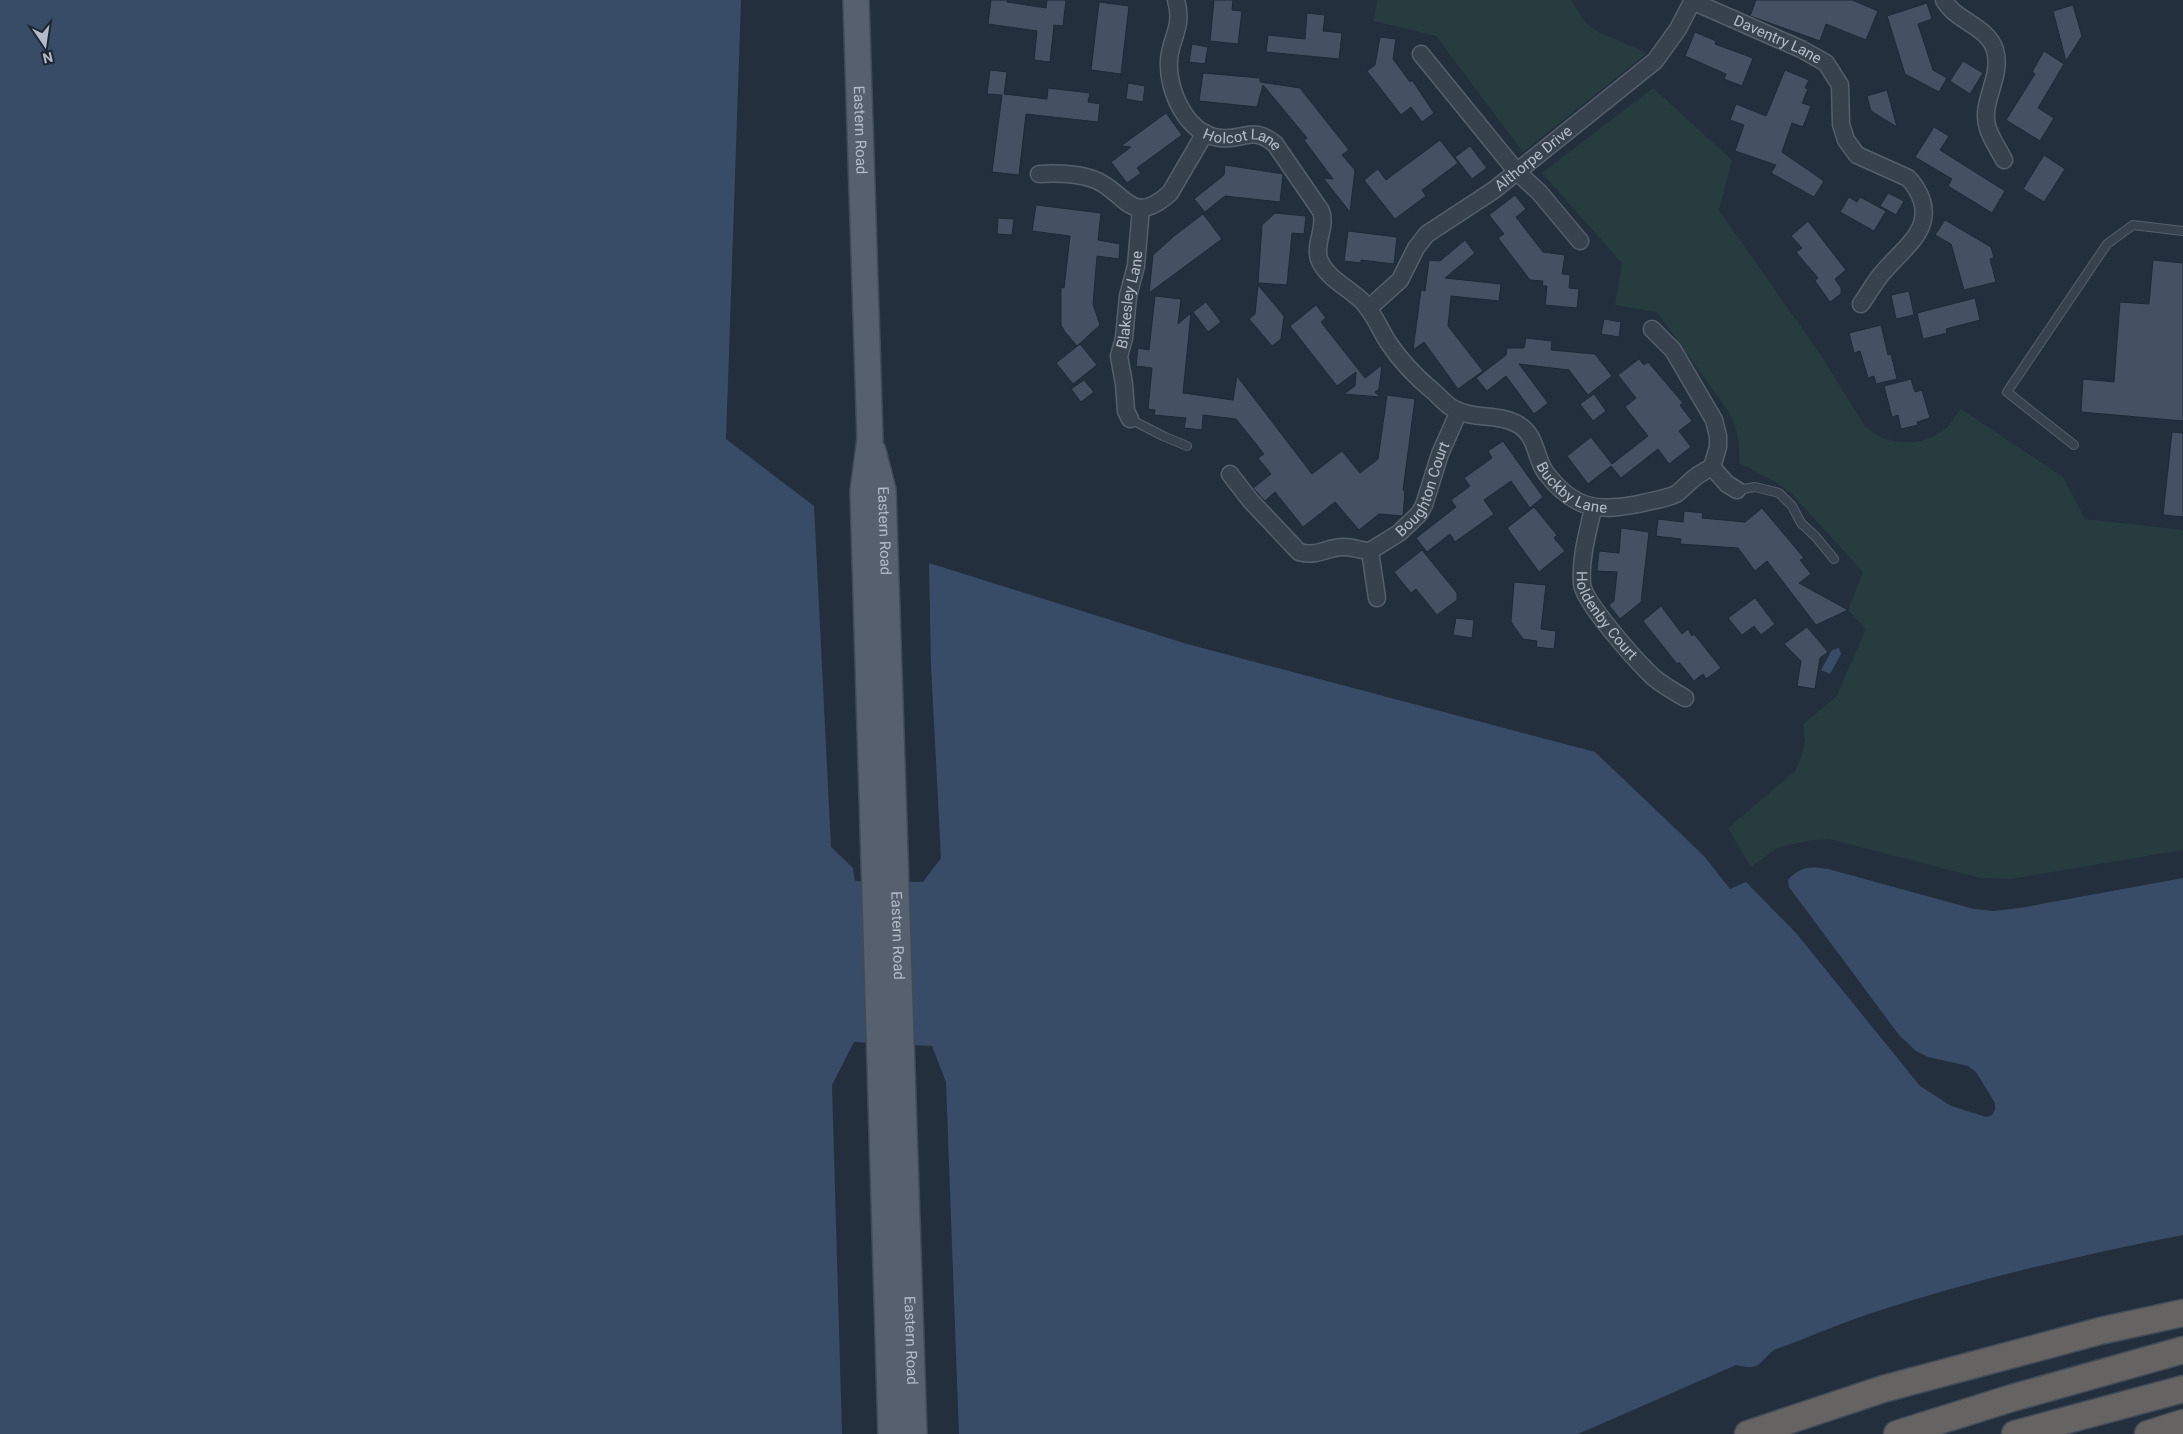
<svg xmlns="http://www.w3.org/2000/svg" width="2183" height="1434" viewBox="0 0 2183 1434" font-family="Roboto,sans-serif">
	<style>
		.green { fill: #263c3f }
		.water { fill: #394c67 }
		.building { fill: #455162; stroke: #1f2835 }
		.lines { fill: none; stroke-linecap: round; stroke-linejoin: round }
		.service-casing { stroke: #565f6c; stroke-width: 10 }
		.minor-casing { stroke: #565f6c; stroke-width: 19 }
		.primary-casing { stroke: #414a57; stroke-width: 28 }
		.trunk-casing { stroke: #434c59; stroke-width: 29 }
		.service { stroke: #38414e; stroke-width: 8 }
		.minor { stroke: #38414e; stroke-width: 16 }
		.primary { stroke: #56606e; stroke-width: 25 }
		.trunk { stroke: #656462; stroke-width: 26 }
		.labels { text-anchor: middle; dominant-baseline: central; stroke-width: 5; stroke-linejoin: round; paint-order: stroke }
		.street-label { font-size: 15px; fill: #b4bcc9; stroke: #1d2633 }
	</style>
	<rect width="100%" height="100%" fill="#242f3e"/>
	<!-- green -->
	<path class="green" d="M1377,0H1571L1585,22L1598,32L1647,53L1523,152L1436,36L1374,21Z
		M1653,88L1732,160L1719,210L1822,357L1864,425C1886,446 1922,449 1946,428C1952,423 1956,415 1961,409L2063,477L2085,519L2183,530V850L2010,879L1981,878L1829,839L1806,841L1777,848L1751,867L1728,828L1795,771L1801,758L1805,741L1803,724L1836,697L1866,629L1848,610L1863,572L1791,493L1776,482L1739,463C1740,441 1738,427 1726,408L1657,312L1615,305L1622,263L1542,173Z"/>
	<!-- water -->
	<path class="water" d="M0,0H741L726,439L814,506L831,847L853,868L855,881L923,882L941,858L931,665L929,563L1187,644L1595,752L1704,856L1730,889L1746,882L1796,933L1920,1086L1951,1106L1986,1117L1992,1115L1995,1110V1103L1976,1072L1968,1066L1928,1057L1916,1051L1899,1035L1789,887L1788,880C1800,866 1811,866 1828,869L1974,909L1993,911L2020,908L2183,878V1235C2081,1255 1980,1278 1881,1310C1845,1321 1810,1337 1774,1350C1758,1363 1761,1371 1736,1365L1578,1434H959L946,1082L932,1046L854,1042L832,1085L842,1434H0Z
		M1839,648L1841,654L1830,674L1821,670L1832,650Z"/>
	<!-- building -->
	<path class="building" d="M991,0H1007V2L1046,8L1047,0H1066L1063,26L1054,25L1050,62L1034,60L1037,31L988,24Z
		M1214,0H1233L1232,10L1242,11L1238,44L1210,41Z
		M1756,0H1852L1878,11L1866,40L1826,24L1820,41L1750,16Z
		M1099,2L1129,6L1121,74L1091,70Z
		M1927,3L1932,19L1918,24L1933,70L1947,78L1939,92L1905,74L1887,16Z
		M2073,5L2082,36L2066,61L2053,11Z
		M1307,13L1325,15L1323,31L1342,33L1339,59L1266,52L1268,35L1305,39Z
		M1695,32L1716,41L1715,44L1753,58L1742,86L1724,79L1726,74L1685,56Z
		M1380,37L1396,39L1393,59L1410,82L1412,80L1434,113L1422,122L1411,107L1401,115L1367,71L1375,65Z
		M1192,44L1208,47L1205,64L1189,62Z
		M2044,51L2064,64L2038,108L2054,118L2040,141L2006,120L2035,74L2032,72Z
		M1963,61L1983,73L1970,94L1950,81Z
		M990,70L1007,72L1004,94L1047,99L1048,88L1090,93L1088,102L1100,104L1098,122L1026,114L1019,175L992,172L1002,95L987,94Z
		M1785,70L1809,80L1805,88L1808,89L1802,103L1811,106L1803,127L1792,123L1782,152L1824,181L1814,197L1771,173L1776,165L1735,151L1744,125L1730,120L1736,104L1766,116Z
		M1203,73L1260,78V82L1300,88L1349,150L1342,155L1355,170L1350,212L1323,178L1333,179L1304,140L1307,138L1263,85L1257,107L1199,101Z
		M1128,83L1145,86L1143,102L1126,99Z
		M1887,90L1897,127L1871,111L1867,96Z
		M1166,113L1182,135L1137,168L1141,173L1127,183L1111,162L1131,147L1121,146Z
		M1934,127L1949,136L1940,150L2005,191L1992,213L1948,186L1952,179L1915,157Z
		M1440,140L1458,163L1422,190L1426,196L1395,219L1364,180L1378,169L1386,180Z
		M1470,146L1487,168L1472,179L1455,157Z
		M2044,155L2065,169L2044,202L2023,189Z
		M1225,165L1283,174L1280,202L1225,196L1205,212L1194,199L1224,175Z
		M1888,193L1904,201L1896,215L1880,206Z
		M1515,195L1526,209L1516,217L1543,252L1565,255L1562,274L1570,275L1569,288L1579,289L1577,308L1545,305L1547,286H1542L1543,281L1530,280L1498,238L1504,234L1489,215Z
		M1849,197L1857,202L1860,197L1886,211L1874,231L1840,212Z
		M1036,205L1101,213L1098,240L1120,244L1119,259L1097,256L1093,304L1100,325L1077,346L1065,332L1061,325V287L1064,288L1070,236L1032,231Z
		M1275,213L1306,216L1304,234L1292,233L1287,285L1258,283L1262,225Z
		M1203,214L1222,239L1149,293L1153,255L1174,236Z
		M998,218L1014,219L1012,235L997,234Z
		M1945,220L1991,247L1994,258L1990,259L1996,282L1964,290L1951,244L1935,235Z
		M1808,221L1846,270L1835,279L1841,288V294L1830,302L1815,281L1818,278L1796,252L1802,248L1791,236Z
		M1348,231L1397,237L1394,264L1361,260V263L1344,261Z
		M1465,240L1475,253L1445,278L1501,284L1499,301L1451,296L1448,326L1483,371L1458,389L1424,342L1413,350L1421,290L1425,291L1429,260L1440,261Z
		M2153,260L2183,263V421L2081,412L2083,379L2114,382L2120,302L2149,304Z
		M1258,285L1284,316L1281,339L1272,346L1249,319L1255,314Z
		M1909,291L1914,315L1896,319L1891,295Z
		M1155,296L1181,299L1178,324L1191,313L1183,393L1233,400L1237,376L1312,474L1342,451L1360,473L1378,459L1387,395L1415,399L1403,490L1405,491L1403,516L1379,514L1359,530L1335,502L1303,527L1275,492L1265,501L1253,488L1271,474L1258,458L1264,454L1236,419L1203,415L1202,430L1184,428L1186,418L1154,415L1155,410L1148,409L1152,368L1136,366L1138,348L1149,350Z
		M1975,298L1980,320L1946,329L1947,333L1923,339L1917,313Z
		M1206,302L1221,322L1208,332L1193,312Z
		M1316,305L1326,318L1321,322L1365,378L1382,365L1379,389L1375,392L1380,397L1344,394L1355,386L1356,372L1337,386L1290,326Z
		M1604,319L1621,322L1619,337L1601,334Z
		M1881,325L1888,355L1891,354L1897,379L1876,384L1874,376L1868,378L1860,351L1854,353L1849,333Z
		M1526,338L1552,341L1551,350L1595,354L1612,376L1588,395L1569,370L1519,364L1548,403L1534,414L1506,376L1487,391L1476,378L1506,355L1507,348H1524Z
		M1080,344L1097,365L1073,384L1056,363Z
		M1639,359L1644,365L1648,362L1683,403L1680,405L1692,421L1679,431L1691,447L1669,464L1658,449L1621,478L1611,466L1588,484L1567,456L1591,437L1612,464L1648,436L1625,407L1636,398L1618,375Z
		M1911,379L1915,392L1922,390L1930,418L1917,422L1918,425L1901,429L1898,415L1892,417L1884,386Z
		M1084,380L1094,392L1081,402L1071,389Z
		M1594,394L1606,411L1593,421L1580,404Z
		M2172,432L2183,433V517L2163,515Z
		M1503,441L1543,497L1530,508L1511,481L1484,500L1494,514L1455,542L1450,534L1427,552L1416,538L1456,507L1451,500L1470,486L1464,478L1492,458L1488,451Z
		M1534,507L1557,535L1554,538L1565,551L1539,572L1507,528Z
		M1762,508L1804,558L1800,560L1811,574L1799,583L1848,610L1816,625L1767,561L1755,571L1738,548L1680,544L1681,539L1656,536L1658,519L1683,522L1684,511L1703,513L1702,518L1745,522Z
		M1621,528L1649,532L1641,602L1620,619L1609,605L1614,601L1617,572L1597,571L1599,551L1619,553Z
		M1422,550L1457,593V600L1437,615L1416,589L1411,593L1394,572Z
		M1514,582L1546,585L1541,629L1556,631L1554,649L1536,647L1537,641L1523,639L1511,622Z
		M1755,598L1775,624L1761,635L1754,626L1742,635L1728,618Z
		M1661,606L1682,634L1688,629L1692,636L1694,634L1721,668L1706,679L1703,674L1694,681L1679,662L1677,664L1643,621Z
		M1456,618L1474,620L1472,638L1453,635Z
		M1807,627L1828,652L1820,658L1815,689L1797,686L1801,661L1784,644Z"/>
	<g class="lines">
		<defs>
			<path id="service" d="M1130,419L1163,436L1187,446
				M2074,445L2007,392L2107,244L2133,225L2183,231
				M1737,490L1755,487L1779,493L1792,506L1801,523L1816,537L1834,559"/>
			<g id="minor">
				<path id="s1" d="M1176,0C1178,7 1179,16 1178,23C1176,36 1169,48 1169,61C1167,90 1187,135 1220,138C1243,141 1253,125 1275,144L1321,211C1327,227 1314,243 1319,259C1326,278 1349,288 1362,301C1374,313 1379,328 1388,342C1401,362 1416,377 1434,392C1440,397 1446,405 1454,409C1474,420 1499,413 1519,425C1537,436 1535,458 1546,473C1575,511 1600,512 1643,503C1654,500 1666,499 1676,494C1682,490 1687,484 1693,479C1699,474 1705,471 1712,467L1718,447V436L1714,420L1673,350L1652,329"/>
				<path d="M1944,0C1956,22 1987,25 1995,50C2003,78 1979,102 1988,129C1992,140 1999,150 2004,160"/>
				<path id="s2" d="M1692,1L1801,49L1826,63L1840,85L1841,124L1846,140L1857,155L1908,178C1915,185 1919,192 1922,201C1931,231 1903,249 1886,269C1876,279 1869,293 1861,304"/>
				<path d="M1421,54L1517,172L1539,192L1580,241"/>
				<path d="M1039,174C1057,173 1075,173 1093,179C1125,190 1130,229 1170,193L1205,133"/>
				<path id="s3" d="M1369,308L1400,280L1416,248L1427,234L1494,190L1655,61L1678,29L1693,0"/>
				<path id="s4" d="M1130,419L1126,411L1124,384L1119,356L1124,338L1128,296L1136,266L1141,208"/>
				<path d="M1712,467L1727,484L1737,490"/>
				<path id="s5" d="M1230,474L1250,500L1299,552C1317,557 1325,548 1342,547C1352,546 1360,551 1370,551L1399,533L1419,514L1424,505L1440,454L1459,411"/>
				<path id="s6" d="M1593,508C1588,532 1580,558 1582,584C1584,602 1633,657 1648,672C1658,683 1672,690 1685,698"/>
				<path d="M1370,551L1377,598"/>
			</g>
			<g id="primary">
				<path id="s7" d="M856,0L870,439L863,491L891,1434"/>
				<path id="s8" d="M873,451L883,490L914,1434"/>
			</g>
			<path id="trunk" d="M1748,1434L1883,1389L2100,1331L2183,1313
				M1897,1434L2012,1398L2183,1350
				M2015,1434L2183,1389
				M2148,1434L2183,1423"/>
		</defs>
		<!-- service casing -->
		<use href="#service" class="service-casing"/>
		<!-- minor casing -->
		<use href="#minor" class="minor-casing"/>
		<!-- primary casing -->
		<use href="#primary" class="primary-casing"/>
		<!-- trunk casing -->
		<use href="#trunk" class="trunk-casing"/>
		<!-- service -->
		<use href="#service" class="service"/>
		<!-- minor -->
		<use href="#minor" class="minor"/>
		<!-- primary -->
		<use href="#primary" class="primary"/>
		<!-- trunk -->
		<use href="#trunk" class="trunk"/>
	</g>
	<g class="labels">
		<!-- street labels -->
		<g class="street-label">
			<text stroke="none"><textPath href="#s2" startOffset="94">Daventry Lane</textPath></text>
			<text stroke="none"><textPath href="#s7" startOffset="130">Eastern Road</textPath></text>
			<text stroke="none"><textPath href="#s1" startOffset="186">Holcot Lane</textPath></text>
			<text stroke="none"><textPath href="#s3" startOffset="226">Althorpe Drive</textPath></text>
			<text stroke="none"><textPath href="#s4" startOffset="122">Blakesley Lane</textPath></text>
			<text stroke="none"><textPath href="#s1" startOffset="709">Buckby Lane</textPath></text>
			<text stroke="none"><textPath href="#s5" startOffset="262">Boughton Court</textPath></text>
			<text stroke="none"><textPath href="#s8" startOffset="81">Eastern Road</textPath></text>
			<text stroke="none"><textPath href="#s6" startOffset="116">Holdenby Court</textPath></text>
			<text stroke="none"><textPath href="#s8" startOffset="486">Eastern Road</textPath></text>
			<text stroke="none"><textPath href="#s8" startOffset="891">Eastern Road</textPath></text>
		</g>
	</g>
	<!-- north arrow -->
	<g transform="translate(45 45) rotate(167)" stroke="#1d2633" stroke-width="4" paint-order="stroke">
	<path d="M0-4L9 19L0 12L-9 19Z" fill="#b4bcc9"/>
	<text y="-8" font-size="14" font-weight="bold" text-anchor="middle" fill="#b4bcc9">N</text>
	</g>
</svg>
